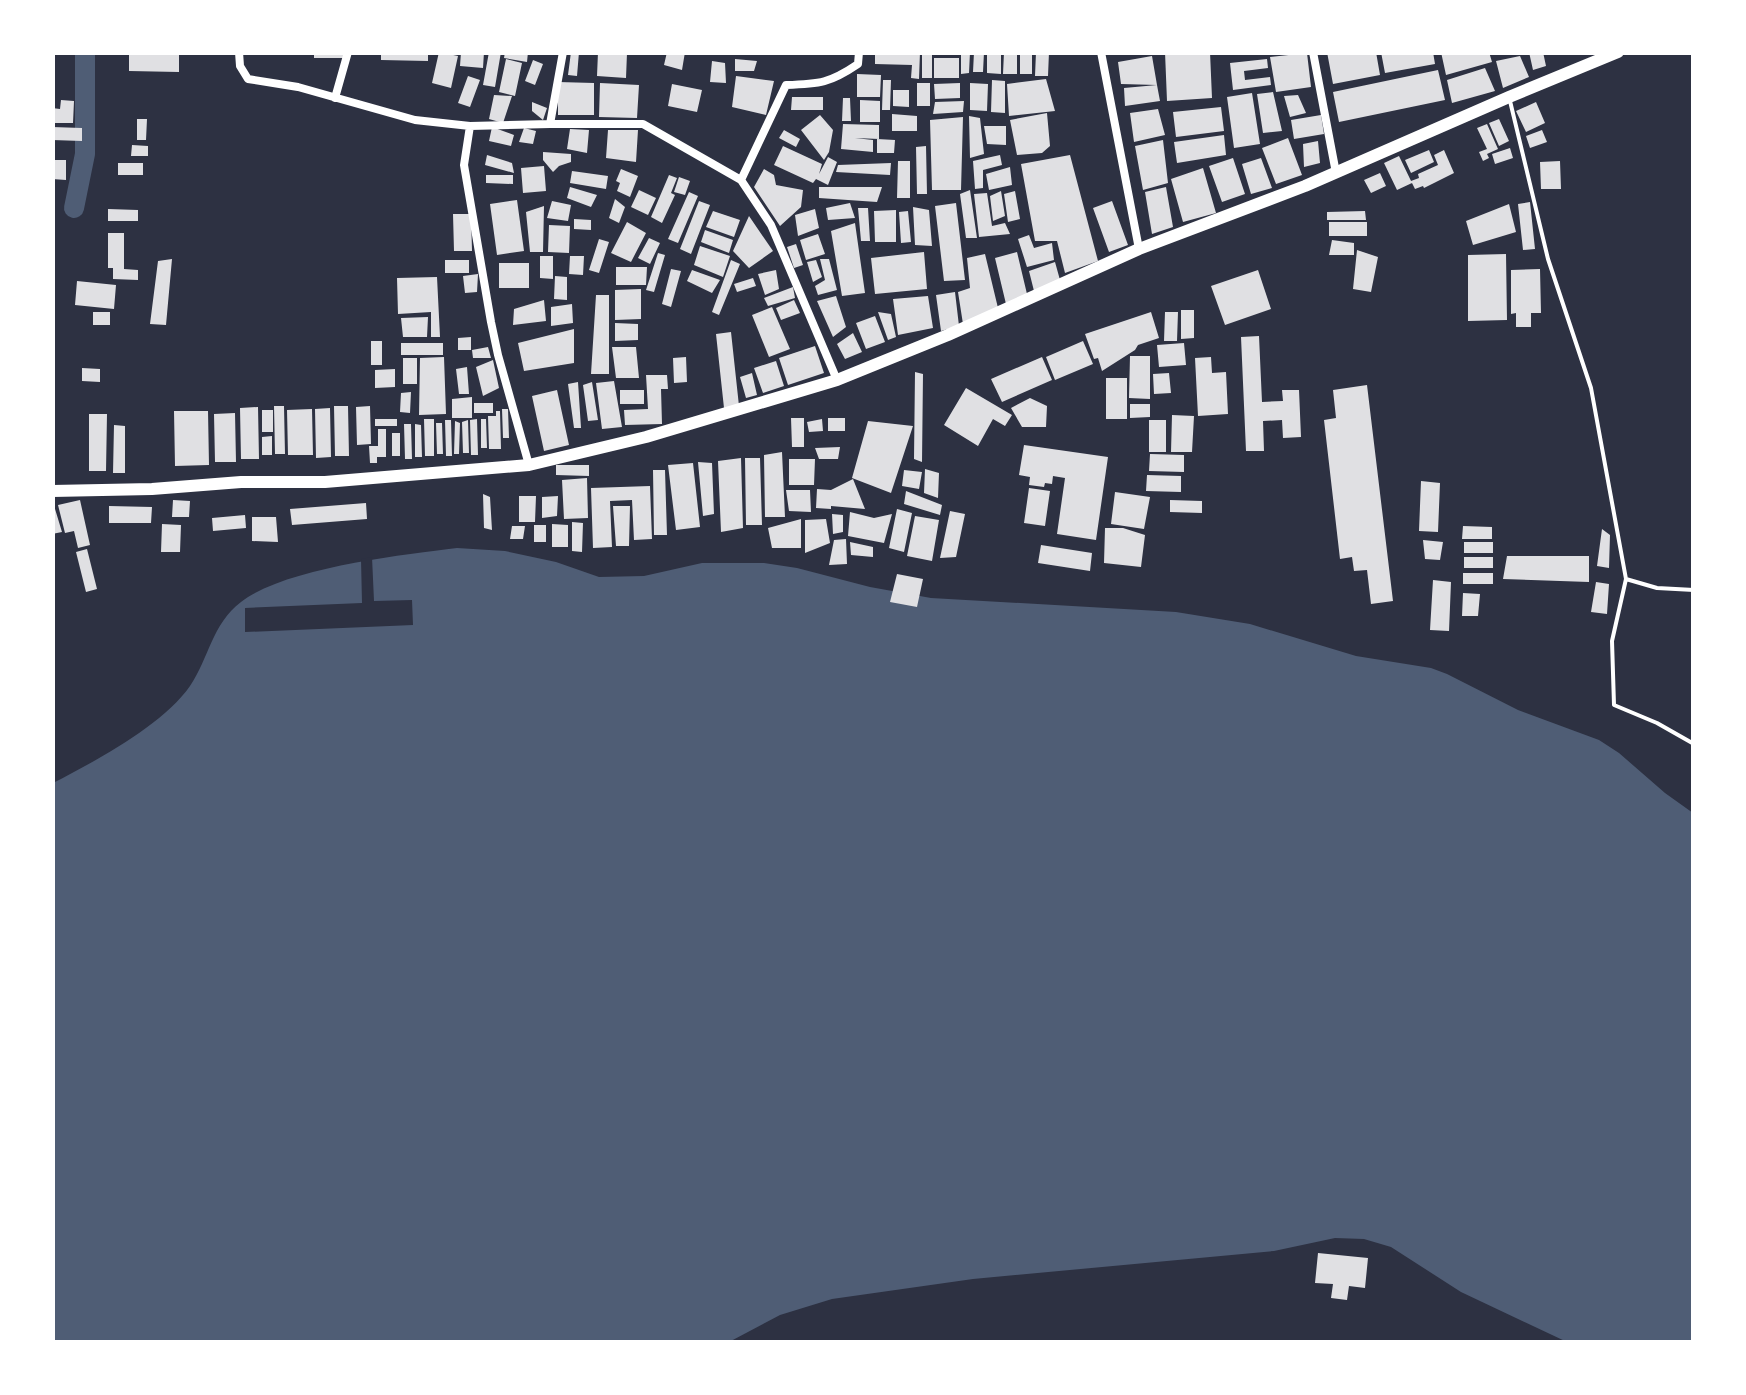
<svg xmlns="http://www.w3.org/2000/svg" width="1746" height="1395" viewBox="0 0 1746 1395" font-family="'Crimson Pro',serif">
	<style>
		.water { fill: #4f5d75 }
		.pier { fill: #2d3142 }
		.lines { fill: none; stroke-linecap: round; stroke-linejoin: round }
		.canal { stroke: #4f5d75; stroke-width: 20 }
		.building { fill: #e0e0e3 }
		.service { stroke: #fff; stroke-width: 4 }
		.minor { stroke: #fff; stroke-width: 8 }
		.trunk { stroke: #fff; stroke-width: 12 }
	</style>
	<rect width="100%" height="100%" fill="#2d3142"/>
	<!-- water -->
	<path class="water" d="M457,548L505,551L556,562L599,577L644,576L702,563H764L797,568L870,587L931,598L1176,612L1250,624L1356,656L1431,668L1447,674L1518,710L1599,740L1619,753L1665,793L1693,813V1342H1567L1461,1292L1391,1247L1364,1239L1335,1238L1274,1251L973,1279L832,1299L780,1315L729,1342H53V783C94,762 163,725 190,686C209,658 212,624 241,602C285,568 400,555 457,548Z"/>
	<!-- pier -->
	<path class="pier" d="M372,557L374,601L412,600L413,625L245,632V608L362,603L361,559Z"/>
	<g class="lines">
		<!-- canal -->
		<path class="canal" d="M74,208L85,154V52"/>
	</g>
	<!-- building -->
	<path class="building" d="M129,52H179V72L129,71Z
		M314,52H344V58H314Z
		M381,52H428V61L381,60Z
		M439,52L458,56L451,88L432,83Z
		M461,52H484L483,68L460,66Z
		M489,52H501L495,87L483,85Z
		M505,52H528L527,62L504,58Z
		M571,52H579L577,76L568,75Z
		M598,52L627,53L626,78L597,76Z
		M667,52H685L682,70L664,65Z
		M875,52H920L919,79L911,78L912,65L875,64Z
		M961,52H970L969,73L961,74Z
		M974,52H984L983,72H973Z
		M987,52H1001V74L987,73Z
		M1004,52H1017V74H1003Z
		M1020,52H1032V74H1020Z
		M1036,52H1049L1048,76H1035Z
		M1165,52H1210L1212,98L1167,101Z
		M1327,52H1376L1380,75L1333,84Z
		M1381,52H1433L1435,64L1385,73Z
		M1441,52H1489L1492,62L1446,75Z
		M1529,52H1543L1546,66L1533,70Z
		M1307,53L1311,87L1276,92L1270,57Z
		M922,54H932V78H922Z
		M1152,56L1157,85L1121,84L1118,62Z
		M1520,56L1529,77L1503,88L1496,61Z
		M934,58H959V78H934Z
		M506,59L522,63L515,96L499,92Z
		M735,59L757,61L754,71H735Z
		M1267,59L1268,68L1244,71L1245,80L1270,77L1271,85L1233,90L1230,63Z
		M533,60L543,64L535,85L525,81Z
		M712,61L725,63L726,83L710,82Z
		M1485,68L1495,91L1452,103L1447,80Z
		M1438,70L1445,100L1339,122L1333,92Z
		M857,74L881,75L880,97H857Z
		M468,76L480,80L470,107L458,103Z
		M736,76L774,81L766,115L732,107Z
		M1046,79L1055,111L1009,116L1007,84Z
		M883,80H891L890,110H882Z
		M992,80L1005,81V113L991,112Z
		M558,82L594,83V115H558Z
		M600,83L639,85L637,118L599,117Z
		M917,83H930V106H917Z
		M960,83V98L935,99L934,84Z
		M970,83L988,84L987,111L970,110Z
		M672,84L702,90L697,112L668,106Z
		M1157,85L1160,101L1125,106L1124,88Z
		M893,90H909V107L893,106Z
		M1273,92L1282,131L1263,133L1257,94Z
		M1252,93L1260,144L1234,148L1227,97Z
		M494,95L512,96L503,123L489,119Z
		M1298,95L1306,113L1290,117L1284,96Z
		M792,97H823V110H791Z
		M843,98H850L851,121H842Z
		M61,100L74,101L73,123H52V108L60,109Z
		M860,100L880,101V122H860Z
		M964,101L963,112L933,114L935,102Z
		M532,102L547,108L543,120L532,111Z
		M1536,102L1545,123L1526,132L1516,111Z
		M1221,107L1224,131L1176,137L1173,112Z
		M1158,109L1165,135L1134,142L1130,113Z
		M1047,113L1050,146L1042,153L1017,155L1010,120Z
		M892,114L917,116V131H892Z
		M820,115L833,130L829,152L824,160L801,130Z
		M1321,115L1324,134L1294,139L1291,120Z
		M969,116L980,118L984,154L970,158Z
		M963,117L961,190H932L930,120Z
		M137,119H147L146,140H137Z
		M1499,119L1509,141L1499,146L1489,123Z
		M843,124L879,125V139L855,138L873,140V152L841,149Z
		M1487,124L1498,149L1487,154L1489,158L1483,161L1479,152L1487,149L1477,128Z
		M984,126H1006V145L987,144Z
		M52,127L82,128V141L52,140Z
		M492,127L514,135L511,146L489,141Z
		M524,128L536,131L533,144L519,142Z
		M570,129L589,130L587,153L567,149Z
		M608,130H638L636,162L606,158Z
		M784,130L800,139L796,147L779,138Z
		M1542,130L1547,142L1530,148L1526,136Z
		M1224,135L1226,155L1177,163L1174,142Z
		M1288,138L1302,175L1276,184L1262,148Z
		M877,139L895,140L894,153H877Z
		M1163,140L1168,183L1143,190L1135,146Z
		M1318,141L1320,163L1304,167L1303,144Z
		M132,145L148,146V156H131Z
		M783,146L822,164L819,174L828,157L837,162L828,185L816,179L813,183L774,165Z
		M926,146L927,194H917L916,147Z
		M1510,148L1513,158L1495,164L1492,154Z
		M1429,150L1434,162L1411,173L1405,160Z
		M1444,150L1454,173L1424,188L1423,186L1415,189L1411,181L1419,178L1418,174L1438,165L1434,155Z
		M543,152L571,154V162L559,166L553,172L543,160Z
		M487,155L512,163L514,173L485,165Z
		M1000,155L1002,165L983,170V188L975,189L973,161Z
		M1070,155L1098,261L1065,273L1057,241H1035L1021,164Z
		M1399,156L1412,183L1397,190L1384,163Z
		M1233,158L1245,194L1222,202L1209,166Z
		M1261,158L1272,188L1251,194L1242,164Z
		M52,160H66V180L52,179Z
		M898,161H910V198H897Z
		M1560,161L1561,189H1541L1540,162Z
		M118,163H143V175H118Z
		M891,163L890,175L836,172L838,165Z
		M544,166L546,191L523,193L521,168Z
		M1010,167L1012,185L989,190L986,174Z
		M1203,168L1216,213L1183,222L1171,179Z
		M621,169L638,176L630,197L617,191L620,183L616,181Z
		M764,169L774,175L776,185L803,190L801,207L780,226L754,187Z
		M572,171L608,176L606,189L570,183Z
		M1380,173L1386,186L1371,193L1364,180Z
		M486,175H513V184L486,183Z
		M669,175L677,178L671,193L675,195L662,223L651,217Z
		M679,177L690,181L685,195L674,192Z
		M570,187L597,195L591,207L567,198Z
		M819,187H882L877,202L819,198Z
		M1166,187L1173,227L1152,234L1145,192Z
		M639,190L656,198L648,215L631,207Z
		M970,190L977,238H966L960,194Z
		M1001,191L1005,216L993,221L990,196Z
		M1015,191L1020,219L1008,222L1004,194Z
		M689,192L698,196L678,243L668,239Z
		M987,193L992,226L1005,223L1010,234L979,237L974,194Z
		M615,199L625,207L619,223L609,218Z
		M517,200L524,251L497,255L490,204Z
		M552,201L571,205L568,221L547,218Z
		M699,201L710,205L691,254L680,249Z
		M1112,201L1128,245L1109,252L1093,208Z
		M1530,202L1535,249L1523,250L1518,204Z
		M850,203L855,218L828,220L826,208Z
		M956,203L965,280L944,281L935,206Z
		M1509,204L1516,232L1473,245L1466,221Z
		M544,206L543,252H530L526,212Z
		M913,207L929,210L932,246L915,245Z
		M858,208H868L870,241H861Z
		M108,209L138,210V221H108Z
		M815,209L819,228L798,236L795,215Z
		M896,210V242H875L874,211Z
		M713,211L740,220L734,237L706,227Z
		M908,211L911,242L901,243L899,212Z
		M1365,211L1366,220H1327V212Z
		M453,214H471L472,251H454Z
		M749,216L773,251L749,268L733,251Z
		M574,219L591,220V230L574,229Z
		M627,222L646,233L631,262L611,253Z
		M1329,222H1367V236H1329Z
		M855,223L865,293L842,296L831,231Z
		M549,225L570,226L569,253L548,252Z
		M705,230L733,240L729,253L701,242Z
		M108,233H124V269L138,270V280L113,279V268H108Z
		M818,234L825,254L806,260L800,240Z
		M1029,235L1034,248L1052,243L1054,260L1027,267L1018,239Z
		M649,238L660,243L650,264L638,258Z
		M599,239L609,242L599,273L589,270Z
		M1332,240L1354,243V255H1329Z
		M796,244L803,265L794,268L787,247Z
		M700,246L730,256L723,277L694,265Z
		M1357,250L1378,257L1371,292L1353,289Z
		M924,252L927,289L875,294L871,258Z
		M1017,252L1027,294L1006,304L995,258Z
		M658,253L665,255L654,292L646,290Z
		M985,254L998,308L963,324L958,292L970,288L967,258Z
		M1506,254L1507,320L1468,321V255Z
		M540,256H553V279L540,278Z
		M570,256H584L583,275L569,274Z
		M172,259L166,325L150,324L158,261Z
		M820,259H829L837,290L818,295L815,286L825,280Z
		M445,260H469V273H445Z
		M731,260L740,264L719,315L712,312Z
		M816,260L822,277L813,282L807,262Z
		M1055,262L1060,280L1034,291L1029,271Z
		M499,263H529V288H499Z
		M616,267H647L646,285H616Z
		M671,269L681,271L671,307L662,304Z
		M1540,269L1541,313H1531V327H1516V313L1511,314V270Z
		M692,270L720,280L712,293L687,281Z
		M776,270L779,289L765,295L758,274Z
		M1258,270L1271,309L1225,325L1211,286Z
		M478,274L477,292L465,293L463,276Z
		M555,276L567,277V300L554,299Z
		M437,277L440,337H431V312L398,314L397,278Z
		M753,278L756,286L737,292L734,284Z
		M77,281L116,285L114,309L75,305Z
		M793,287L795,298L768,306L764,298Z
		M641,289V319L615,320V290Z
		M955,292L959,326L941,331L936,295Z
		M596,295H609V374H591Z
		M836,296L846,327L833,337L817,301Z
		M928,296L933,328L898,335L893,299Z
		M544,300L546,321L513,325L514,309Z
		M794,300L800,313L781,320L776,308Z
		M572,304L573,323L551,326V307Z
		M772,307L790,349L769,357L752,315Z
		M1181,310H1194V338L1181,339Z
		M93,312H110V325H93Z
		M878,312L891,314L896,337L888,340Z
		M1151,312L1159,338L1138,345L1135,350L1102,371L1098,358L1094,359L1085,334Z
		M1165,312H1178L1177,341H1164Z
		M875,316L885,342L866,349L856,323Z
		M428,317L427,337H403L401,318Z
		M615,323L638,324V340L615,341Z
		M574,329V363L524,371L518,343Z
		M731,332L739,406L724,408L716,334Z
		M853,333L862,352L845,359L837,344Z
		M1259,336L1262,402L1283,401L1282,390H1299L1301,437L1283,438L1282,420L1263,421L1264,451H1246L1241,337Z
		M471,337V350H458V338Z
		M371,341H382V365H371Z
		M1083,341L1093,364L1055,380L1046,357Z
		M401,343H443V355H401Z
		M1184,343L1186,365L1159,367L1157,345Z
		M815,346L824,373L788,385L779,358Z
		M488,347L491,358H473L472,350Z
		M612,347H636L639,378H616Z
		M1130,356H1150V399L1129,398Z
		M444,357L446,414L419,415L420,358Z
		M686,357L687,382L674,383L673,358Z
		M1042,357L1052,380L1002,402L991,379Z
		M1211,357L1212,373L1226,372L1228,414L1198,416L1195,358Z
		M403,358H417V384H403Z
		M493,360L499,388L483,396L476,367Z
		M776,361L784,386L763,393L754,368Z
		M467,367L469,394H459L456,369Z
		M82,368L100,369V382L82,381Z
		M395,369V387L375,388V370Z
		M915,372L923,374L922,462L914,459Z
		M752,373L757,395L746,398L740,377Z
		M1169,373L1171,393L1154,394L1153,374Z
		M646,375H667L668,389H661L662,424L625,425L624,410L648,409Z
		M1106,378H1127V419H1106Z
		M614,381L622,427L602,429L596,383Z
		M578,382L581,428H574L568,384Z
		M592,382L598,420L588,421L583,385Z
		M1367,385L1393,601L1371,604L1367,570L1354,571L1352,557L1340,559L1324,420L1336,418L1333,390Z
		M966,388L1012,415L1005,426L993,419L978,446L944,425Z
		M557,390L569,445L544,451L532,396Z
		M620,390H644V404H620Z
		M411,392L410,413L400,412L401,393Z
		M472,397V418H452V399Z
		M1030,398L1047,406L1046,427H1022L1011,408Z
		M474,403H493V413H474Z
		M1130,404H1150V417L1130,418Z
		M274,406H284L285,454H275Z
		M334,406H348L349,456H335Z
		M370,406L371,444L357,445L356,407Z
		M258,407L259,459H241L240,408Z
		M330,408L331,457L316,458L315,409Z
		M312,409L313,455H288L287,410Z
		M502,409H508L509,438H503Z
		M262,410H273V432H262Z
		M174,411H208L209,465L175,466Z
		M496,411H500L501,449H489L488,416H496Z
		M235,413L236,462H215L214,414Z
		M89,414H107L106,471H89Z
		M1172,415L1194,416L1192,452H1171Z
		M791,418H804V447H792Z
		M828,418H845V431H828Z
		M375,419H397V426H375Z
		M424,419H434V456H425Z
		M477,419L478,455H471L470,420Z
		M481,419H486L487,448H481Z
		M822,419L823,431L809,432L807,422Z
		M445,420H451L452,456H446Z
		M468,420L469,453H463L462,422Z
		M1149,420H1166V452H1149Z
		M455,421L460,423L459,454H454Z
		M868,421L913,426L891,493L852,478Z
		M436,423H442L443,454H437Z
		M404,424H411L412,459H405Z
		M415,424L421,425L422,457H415Z
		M114,425L125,426V473H113Z
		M378,429H386V457H377V463H370L369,446H378Z
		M392,433H400V456H392Z
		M272,436V455H262V437Z
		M1024,445L1108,457L1096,540L1057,534L1065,478L1053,476L1052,484L1045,483L1044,487L1029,485L1030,477L1019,475Z
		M840,447L838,459H819L815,448Z
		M782,452L785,517H765L764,455Z
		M1150,454L1184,455V472L1149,471Z
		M741,458L743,528L721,532L718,461Z
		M745,458H760L762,525H746Z
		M789,459H815L814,485H789Z
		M698,462L712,463L714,514L703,516Z
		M693,463L700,527L676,530L668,465Z
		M556,465H589V476L556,475Z
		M925,469L939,473L938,498L924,493Z
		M653,470H665L667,535H654Z
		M904,470L922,472L919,489L902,486Z
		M1147,475L1181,476V492L1146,491Z
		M587,478L588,518L564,519L562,480Z
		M853,479L865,509L831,506V509L816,508L817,489L831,490Z
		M1421,481L1440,483L1438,532L1419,531Z
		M650,486L652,539L634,540L632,500L610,501L612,547L593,548L591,488Z
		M1029,488L1050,491L1045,526L1024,523Z
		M786,490H810L811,512L789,511Z
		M906,491L942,505L940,515L904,504Z
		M1115,492L1150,497L1144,529L1111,524Z
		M483,494L490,497L492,530L484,528Z
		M519,496H536L535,522H519Z
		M558,496L557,516L542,518V497Z
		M52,499L62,532L52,534Z
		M80,500L90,545L78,548L74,531L65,533L58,505Z
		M173,500L190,501L189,517H172Z
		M1170,500L1202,501V513L1170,512Z
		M366,503L367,519L292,525L290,509Z
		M109,506L152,507L151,523H109Z
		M613,506H630L629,546H616Z
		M897,509L912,513L904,552L889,548Z
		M950,511L965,514L956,557L940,558Z
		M850,512L874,518L892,514L884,543L848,536Z
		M832,514L843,515V532L833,534Z
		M245,515L246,528L213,531L212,518Z
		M915,516L939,520L932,561L907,556Z
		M252,517H276L278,542L252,541Z
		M801,519V548H772L768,528Z
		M826,519L830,543L805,553V520Z
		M572,522L583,523L582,552L572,551Z
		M162,524L181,525L180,552H161Z
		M552,524L568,525V547H552Z
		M534,525H546V542H534Z
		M512,526H525L523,539H510Z
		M1463,526L1492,527V539H1462Z
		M1105,528H1123L1145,535L1141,567L1104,563Z
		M1602,529L1610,535L1609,568L1597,566Z
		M846,539L847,564L829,565L834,540Z
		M1423,540L1443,542L1440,560L1425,559Z
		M850,542L873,547V557L851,555Z
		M1464,542H1493V553H1464Z
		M1041,545L1092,553L1090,571L1038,563Z
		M87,549L97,589L86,592L76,552Z
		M1507,556H1589V582L1503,579Z
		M1464,557H1493V568H1464Z
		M1463,573H1493V584H1463Z
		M897,574L923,579L917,607L890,602Z
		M1433,580L1451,582L1449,631L1430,630Z
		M1596,582L1609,584L1607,614L1591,612Z
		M1463,593L1480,594L1478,616H1462Z
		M1318,1253L1368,1258L1365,1288L1349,1286L1347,1300L1331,1298L1333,1284L1315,1283Z"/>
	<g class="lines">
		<!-- service -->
		<path class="service" d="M1510,101L1548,259L1591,388L1626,579L1612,641L1614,705L1657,723L1694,744
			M1626,579L1657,588L1694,590"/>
		<!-- minor -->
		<path class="minor" d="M239,52L240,66L248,79L298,87L415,120L470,126L464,165L491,322L498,355L529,465
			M1101,52L1139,249
			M1313,52L1336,173
			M335,98L348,52
			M550,124L563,52
			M470,126L550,124H643L741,180
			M837,380L771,225L741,180L786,85C820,84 830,83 858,64L859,52"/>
		<!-- trunk -->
		<path class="trunk" d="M52,491L152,489L241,482H325L529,465L646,437L837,380L948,335L1139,249L1305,186L1509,97L1618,52"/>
	</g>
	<!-- border -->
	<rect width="1746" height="1395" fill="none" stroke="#ffffff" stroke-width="110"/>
</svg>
